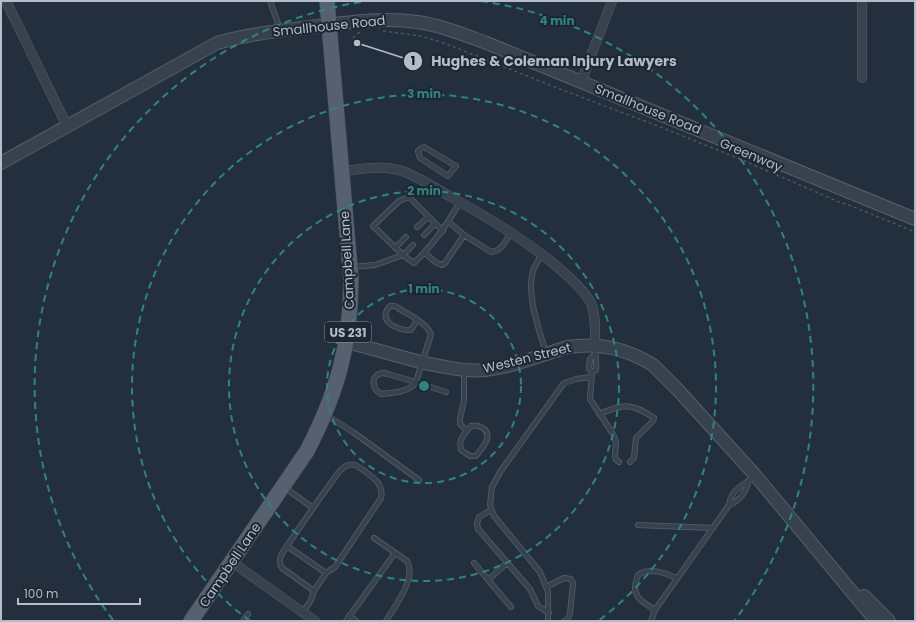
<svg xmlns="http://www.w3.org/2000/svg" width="916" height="622" viewBox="0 0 916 622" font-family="Poppins,sans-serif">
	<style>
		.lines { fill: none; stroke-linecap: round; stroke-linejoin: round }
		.service-casing { stroke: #565f6c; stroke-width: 6 }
		.minor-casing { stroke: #565f6c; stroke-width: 10 }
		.tertiary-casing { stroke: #565f6c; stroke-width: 14 }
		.primary-casing { stroke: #414a57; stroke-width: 16 }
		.path { stroke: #44595c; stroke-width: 1.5; stroke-dasharray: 3 3; stroke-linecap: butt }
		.service { stroke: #38414e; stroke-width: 4.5 }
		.minor { stroke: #38414e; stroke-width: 9 }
		.tertiary { stroke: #38414e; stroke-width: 12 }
		.primary { stroke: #56606e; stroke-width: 15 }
		.ring { fill: none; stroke: #308480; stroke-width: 2; stroke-dasharray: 7 5 }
		.labels { text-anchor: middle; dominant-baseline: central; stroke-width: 4; stroke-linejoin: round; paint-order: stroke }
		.shield { fill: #1d2633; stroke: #878f9c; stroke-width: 1 }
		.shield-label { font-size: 12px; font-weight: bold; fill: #b4bcc9 }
		.street-label { font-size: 13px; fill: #b4bcc9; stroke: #1d2633 }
		.centre { fill: #308480; stroke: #1d2633; stroke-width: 2 }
		.ring-label { font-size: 12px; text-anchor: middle; font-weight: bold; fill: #308480; stroke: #1d2633; stroke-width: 4; stroke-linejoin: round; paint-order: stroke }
		.leader { fill: none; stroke: #b4bcc9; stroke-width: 1.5 }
		.callout-dot { fill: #b4bcc9; stroke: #1d2633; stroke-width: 1.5 }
		.mark-label { font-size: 12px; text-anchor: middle; font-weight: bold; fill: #111 }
		.callout-label { font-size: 14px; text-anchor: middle; font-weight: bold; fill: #b4bcc9; stroke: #1d2633; stroke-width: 4; stroke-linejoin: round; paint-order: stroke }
	</style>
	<rect width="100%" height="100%" fill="#242f3e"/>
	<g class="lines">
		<defs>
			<path id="service" d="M270,1L280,29
				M424,147L456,166L448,176L420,158L418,151L421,148Z
				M449,222L464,235
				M417,227L428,217
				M424,235L435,224
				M413,245L403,255L373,226L399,201L409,197L443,231
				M395,248L406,237
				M425,253L435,262L442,265L445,263L464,235L491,252C502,251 505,241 511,233
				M542,255C539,259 536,264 534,268C525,293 539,329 546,353
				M352,267L375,265L403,255L414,263C433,245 447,225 460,202
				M417,320L411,330C398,331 376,321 390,306H395C406,314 425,321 431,334L416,382C410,392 392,393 381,394C377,391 375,390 374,385C372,378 377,373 384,373C389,374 394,376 399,377C415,382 430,387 446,392
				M595,354L590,359L589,369L592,372L596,370C597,362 595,355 595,347
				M464,371V400L460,419V424L467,431L471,426C475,425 479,426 483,428C494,436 482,448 476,456H470L461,450C459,441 461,438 467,431
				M592,372L590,399L613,434L616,442L615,456L616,460L619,462
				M599,414C623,404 631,402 654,418L653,421L636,438L634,458L630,462
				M326,415L353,432L419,480
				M284,487L313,508L287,546C282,553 277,560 282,568L314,591L326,573L287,546
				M729,505C738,502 747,492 748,482
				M313,508L338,473C342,468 348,463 355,465C358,466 361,469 363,470C373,477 384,484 381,498L335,567L326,573
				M491,510L479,517L477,523L478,529L530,589L538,606L549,613
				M638,525L713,528
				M374,538L407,561C417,578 395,606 386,621
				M474,563L511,607
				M488,580L507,563
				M546,587L564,578L571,579L573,583L570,614L567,620L564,621
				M655,610C639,600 630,595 638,575C650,567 665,573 677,578
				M303,612L311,600L314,591
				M349,616L356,621
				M243,621L248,614
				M346,621L395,553
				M548,621V592L540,572L494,516L490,505L492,487L500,472L564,383L576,379L591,377
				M651,621L655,610L729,505C732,487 743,487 754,476"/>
			<path id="minor" d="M6,1L67,126
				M862,1V78
				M581,82L612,1
				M342,171C362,169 382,165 402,171C419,177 435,188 451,197C492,220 534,245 569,277C577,285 586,293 591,303C596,315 595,331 595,345
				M232,562L315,621"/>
			<path id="tertiary" d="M1,163L217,43C248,34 279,31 310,27C346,23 382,17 417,22C440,25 462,34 484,42L915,219
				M347,342C373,349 398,356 424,363C445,367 464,372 485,370C513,367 541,355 568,347C599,342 626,348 653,365L678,390L755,475L876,621
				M864,596L889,621"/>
			<path id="primary" d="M191,621L307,451C337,393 351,345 351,279L327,1"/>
		</defs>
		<!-- service casing -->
		<use href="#service" class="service-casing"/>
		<!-- minor casing -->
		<use href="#minor" class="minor-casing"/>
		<!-- tertiary casing -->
		<use href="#tertiary" class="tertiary-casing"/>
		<!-- primary casing -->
		<use href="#primary" class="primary-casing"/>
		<!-- path -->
		<path class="path" d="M383,31L421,36L444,43L560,89L663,128L740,159L839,202L849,205L915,232
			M353,38L358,33L362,32"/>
		<!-- service -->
		<use href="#service" class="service"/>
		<!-- minor -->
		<use href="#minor" class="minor"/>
		<!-- tertiary -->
		<use href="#tertiary" class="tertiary"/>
		<!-- primary -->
		<use href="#primary" class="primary"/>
	</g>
	<!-- distance rings -->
	<g class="ring">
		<circle cx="424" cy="386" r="97"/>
		<circle cx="424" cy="386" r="195"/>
		<path d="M250 621A292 292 0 1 1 598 621"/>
		<path d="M113 620A389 389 0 0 1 367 1M481 1A389 389 0 0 1 735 620"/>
	</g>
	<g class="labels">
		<!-- shield labels -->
		<rect class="shield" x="325" y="322" width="46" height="20" rx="3"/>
		<g class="shield-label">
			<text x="348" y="332">US 231</text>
		</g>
		<!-- street labels -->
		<g class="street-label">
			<text transform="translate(329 26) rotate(-6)">Smallhouse Road</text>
			<text transform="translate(648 109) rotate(22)">Smallhouse Road</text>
			<text transform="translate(751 155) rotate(23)">Greenway</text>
			<text transform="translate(347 260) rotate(-93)">Campbell Lane</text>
			<text transform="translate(527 358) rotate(-14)">Westen Street</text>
			<text transform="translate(230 565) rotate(-56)">Campbell Lane</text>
		</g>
	</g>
	<circle cx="424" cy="386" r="6" class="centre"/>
	<g class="ring-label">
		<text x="557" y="25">4 min</text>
		<text x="424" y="98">3 min</text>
		<text x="424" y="195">2 min</text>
		<text x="424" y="293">1 min</text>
	</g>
	<!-- callouts -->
	<path class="leader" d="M357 43L413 61"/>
	<g class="callout-dot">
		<circle cx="357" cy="43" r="4"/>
		<circle cx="413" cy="61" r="10"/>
	</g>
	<g class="mark-label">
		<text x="413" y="65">1</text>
	</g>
	<g class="callout-label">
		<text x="554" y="66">Hughes &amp; Coleman Injury Lawyers</text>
	</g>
	<!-- border -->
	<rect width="916" height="622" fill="none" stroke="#b4bcc9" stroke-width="4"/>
	<!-- scale -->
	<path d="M18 598v6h122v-6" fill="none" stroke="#b4bcc9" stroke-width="2"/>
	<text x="24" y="598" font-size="12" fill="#b4bcc9" stroke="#1d2633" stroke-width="3" paint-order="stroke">100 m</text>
</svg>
